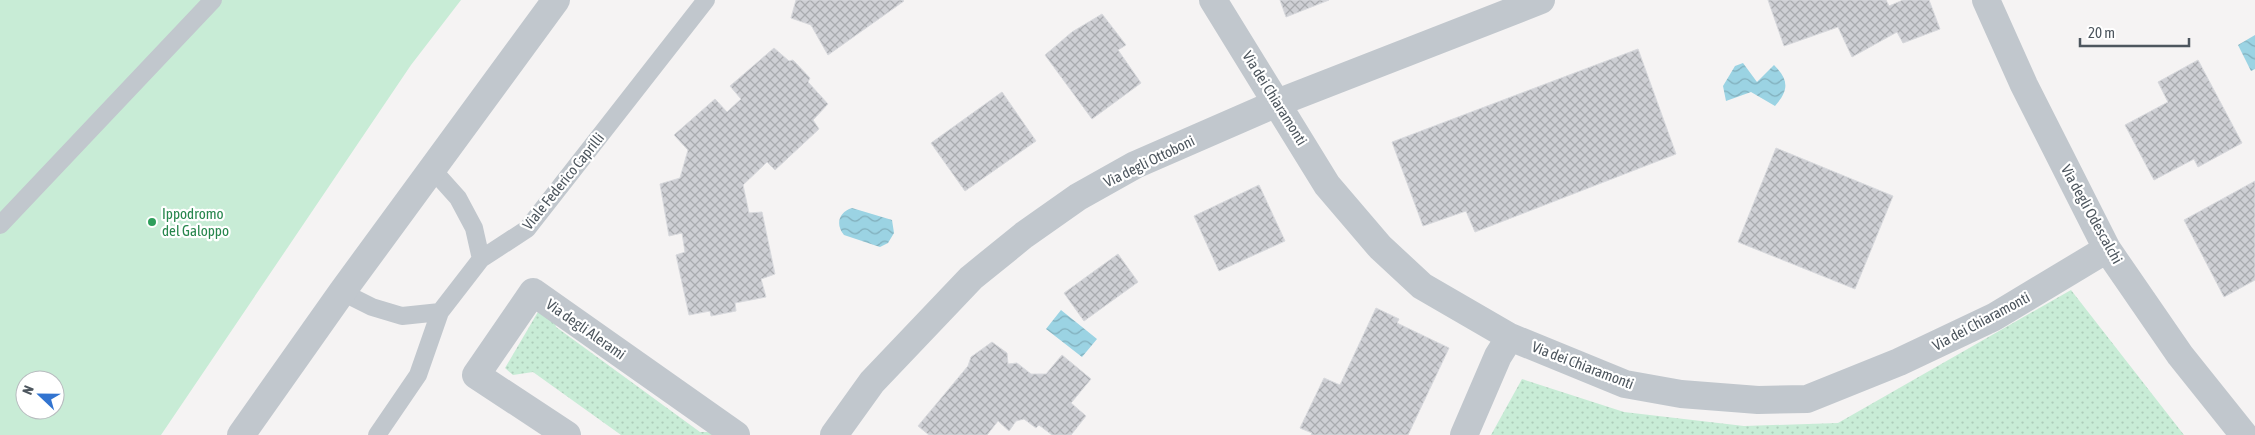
<svg xmlns="http://www.w3.org/2000/svg" width="2255" height="435" viewBox="0 0 2255 435" font-family="'Asap Condensed',sans-serif">
	<style>
		.green { fill: url(#green-dots) }
		.pitch { fill: #c8ecd6; fill-rule: evenodd }
		.water { fill: url(#water-waves) }
		.building { fill: url(#building-cross-hatch); stroke: #d8d9dd }
		.lines { fill: none; stroke-linecap: round; stroke-linejoin: round }
		.service { stroke: #c1c7cd; stroke-width: 18 }
		.minor { stroke: #c1c7cd; stroke-width: 28 }
		.tertiary { stroke: #c1c7cd; stroke-width: 28 }
		.leisure-dot { fill: #2e9e5b; stroke: #fff; stroke-width: 2 }
		.labels { text-anchor: middle; dominant-baseline: central; stroke-width: 4.5; stroke-linejoin: round; paint-order: stroke }
		.street-label { font-size: 15px; fill: #4d565e; stroke: #fff }
		.leisure-label { font-size: 15px; fill: #27864d; stroke: #fff; text-anchor: start }
	</style>
	<defs>
		<pattern id="green-dots" width="8" height="8" patternUnits="userSpaceOnUse" patternTransform="scale(1.25)"><rect width="8" height="8" fill="#c8ecd6"/><path d="M2 2h.1M6 6h.1" fill="none" stroke="#adccba" stroke-width="1.8" stroke-linecap="round"/></pattern>
		<pattern id="water-waves" width="16" height="10" patternUnits="userSpaceOnUse" patternTransform="scale(1.25)"><rect width="16" height="10" fill="#9bd3e3"/><path d="M0 5q4-4 8 0t8 0" fill="none" stroke="#81aebb"/></pattern>
		<pattern id="building-cross-hatch" width="8" height="8" patternUnits="userSpaceOnUse" patternTransform="scale(1.25)"><rect width="8" height="8" fill="#cecfd4"/><path d="M0 0l8 8M0 8l8-8" fill="none" stroke="#a9abaf"/></pattern>
	</defs>
	<rect width="100%" height="100%" fill="#f5f3f3"/>
	<!-- green -->
	<path class="green" d="M2071,290L2184,435H1491L1522,379L1624,412L1744,426L1838,423Z
		M542,305L553,313L556,327L700,432H720L723,435H621L533,372L513,375L505,368Z"/>
	<!-- pitch -->
	<path class="pitch" d="M0,0H461L411,65L161,435H0ZM25,380H55V410H25Z"/>
	<!-- water -->
	<path class="water" d="M2255,35V69L2251,71L2238,45Z
		M1743,63L1757,82L1774,65C1789,80 1789,90 1775,106L1751,92L1726,101L1723,86L1735,66Z
		M852,208L892,220L894,233L888,243L880,247L844,235C835,224 839,212 852,208Z
		M1061,310L1097,339L1082,357L1046,329Z"/>
	<!-- building -->
	<path class="building" d="M796,0H903L904,1L828,55L811,25L791,18Z
		M1280,0H1329L1286,17Z
		M1768,0H1886L1889,6L1903,0H1929L1940,29L1903,43L1897,32L1852,57L1838,27L1784,46Z
		M1102,14L1126,45L1118,50L1141,83L1092,119L1045,55L1072,32Z
		M774,48L789,61L793,60L810,78L808,82L828,104L813,120L819,129L775,170L767,162L743,185L749,213L762,212L775,274L761,279L766,297L735,303L736,311L711,316L710,311L689,315L676,255L685,252L682,233L669,236L660,184L680,178L688,150L674,135L715,99L727,112L741,99L730,86Z
		M1638,49L1676,154L1475,232L1466,211L1423,226L1392,142Z
		M2198,60L2242,143L2198,167L2194,159L2154,180L2125,125L2168,102L2158,82Z
		M1002,92L1036,141L965,191L931,143Z
		M1776,148L1893,196L1855,289L1738,242Z
		M2255,181V280L2224,297L2184,220Z
		M1259,185L1285,241L1219,271L1194,216Z
		M1118,254L1138,282L1084,321L1064,293Z
		M1376,308L1399,319L1397,323L1449,348L1408,435H1311L1312,433L1300,428L1324,378L1340,385Z
		M992,342L1007,353L1008,364L1017,363L1031,374H1046L1062,355L1091,379L1071,403L1086,416L1071,435H1052L1039,425L1036,428L1024,419L1016,421L1009,431L998,421L987,435H929L918,426L968,366L971,357Z"/>
	<g class="lines">
		<!-- service -->
		<path class="service" d="M432,169L458,198L474,228L481,259
			M0,225L213,0
			M342,292L372,307L402,316L440,312
			M377,435L418,375L440,312L481,259L527,229L706,0"/>
		<!-- minor -->
		<path class="minor" d="M1213,0L1327,185L1380,247L1422,286L1510,337L1625,384L1681,394L1758,400L1807,399L1899,362L1994,317L2107,249
			M1986,0L2024,85L2107,249L2180,355L2244,435
			M567,435L476,375L533,292L736,435
			M834,435L872,382L971,278L1024,235L1078,197L1135,165L1277,103L1541,0
			M1464,435L1498,356L1510,337"/>
		<!-- tertiary -->
		<path class="tertiary" d="M241,435L342,292L556,0"/>
	</g>
	<!-- markers -->
	<circle class="leisure-dot" cx="152" cy="222" r="5"/>
	<g class="labels">
		<!-- street labels -->
		<g class="street-label">
			<text transform="translate(1275 98) rotate(58)">Via dei Chiaramonti</text>
			<text transform="translate(1149 161) rotate(-26)">Via degli Ottoboni</text>
			<text transform="translate(563 181) rotate(-51)">Viale Federico Caprilli</text>
			<text transform="translate(2092 214) rotate(61)">Via degli Odescalchi</text>
			<text transform="translate(1981 321) rotate(-28)">Via dei Chiaramonti</text>
			<text transform="translate(586 329) rotate(35)">Via degli Alerami</text>
			<text transform="translate(1583 365) rotate(21)">Via dei Chiaramonti</text>
		</g>
		<!-- leisure labels -->
		<g class="leisure-label">
			<text x="162" y="213">Ippodromo<tspan x="162" dy="17">del Galoppo</tspan></text>
		</g>
	</g>
	<!-- north arrow -->
	<g transform="translate(40 395) rotate(292)"><circle r="24" fill="#ffffff" stroke="#b8bbbf"/>
	<path d="M0-4L9 19L0 12L-9 19Z" fill="#3274d0"/>
	<text y="-8" font-size="14" font-weight="bold" text-anchor="middle" fill="#4d565e">N</text>
	</g>
	<!-- scale -->
	<path d="M2080 38v8h109v-8" fill="none" stroke="#4d565e" stroke-width="2.5"/>
	<text x="2088" y="38" font-size="15" fill="#4d565e" stroke="#ffffff" stroke-width="4" paint-order="stroke">20 m</text>
</svg>
